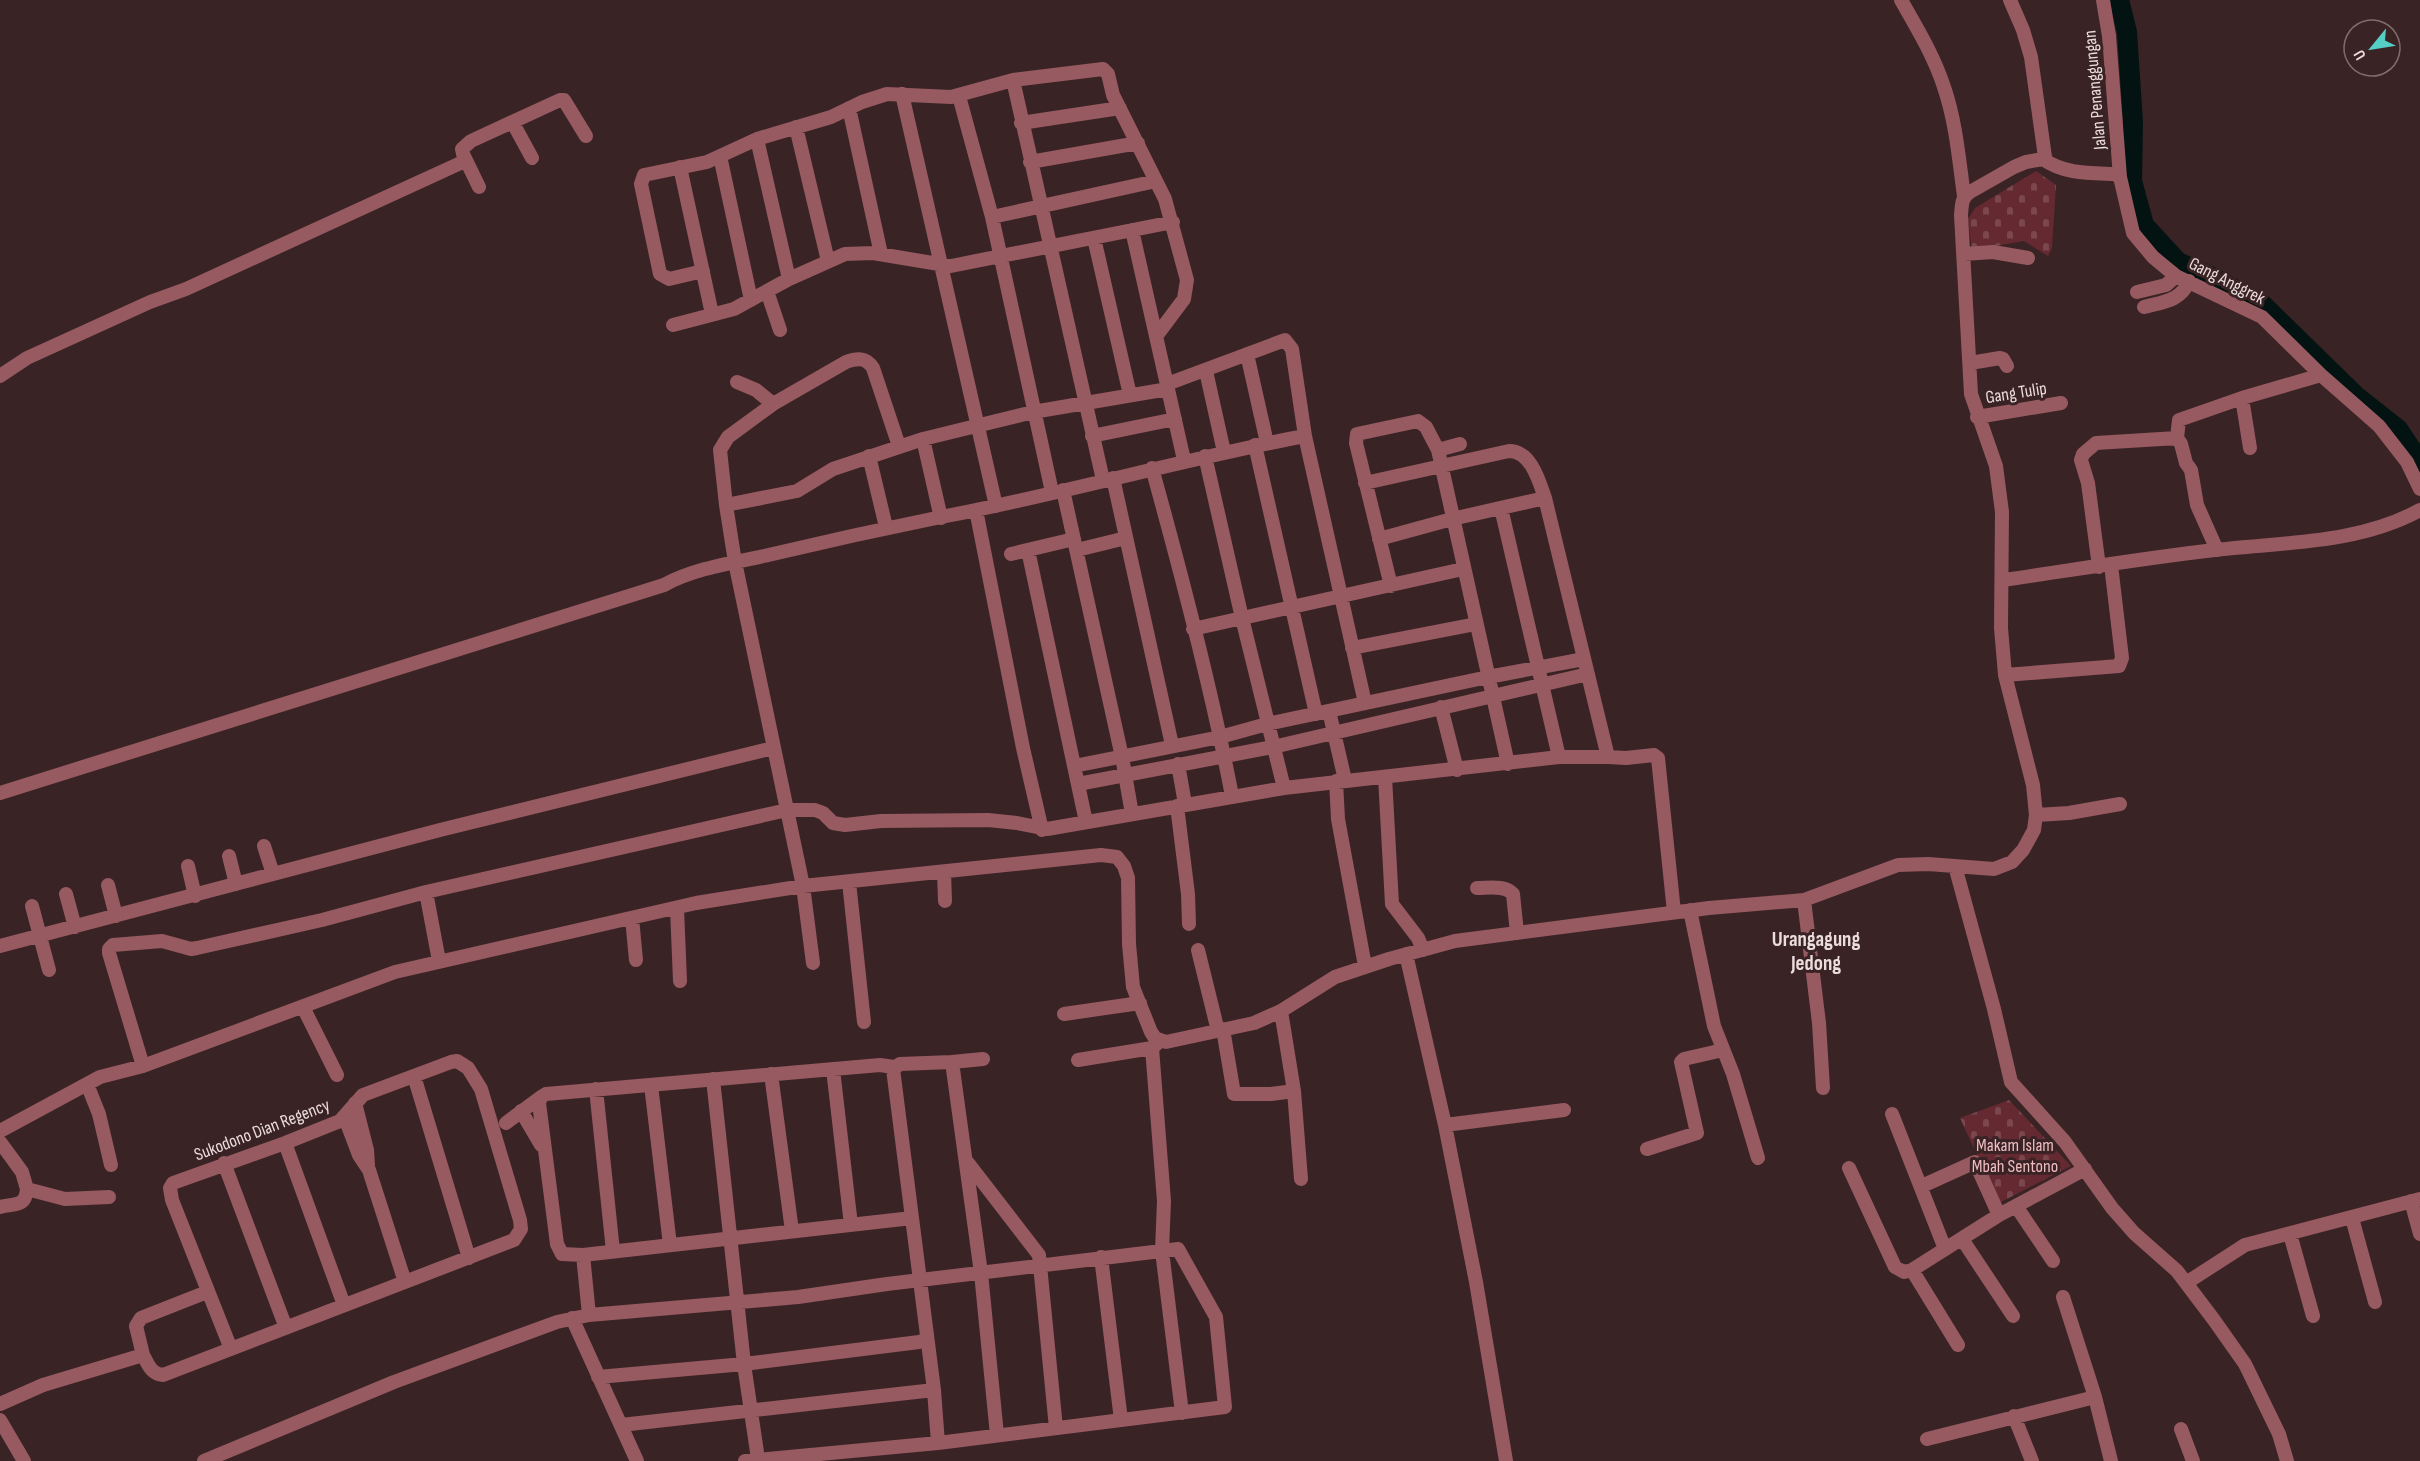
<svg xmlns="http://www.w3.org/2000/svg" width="2420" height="1461" viewBox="0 0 2420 1461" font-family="'Sofia Sans Condensed',sans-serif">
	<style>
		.cemetery { fill: url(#cemetery-stones) }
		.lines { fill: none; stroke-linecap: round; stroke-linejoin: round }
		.river { stroke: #031312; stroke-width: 20 }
		.minor { stroke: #965a60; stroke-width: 14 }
		.labels { text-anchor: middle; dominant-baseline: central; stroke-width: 6; stroke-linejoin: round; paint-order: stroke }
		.street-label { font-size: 18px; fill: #ebdcdd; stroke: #3a2325 }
		.park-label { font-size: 18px; fill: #efbcc0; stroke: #3a2325 }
		.quarter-label { font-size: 21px; font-weight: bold; fill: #ebdcdd; stroke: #3a2325 }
	</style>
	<defs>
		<pattern id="cemetery-stones" width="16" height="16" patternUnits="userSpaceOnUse" patternTransform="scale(1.5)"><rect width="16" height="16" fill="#642931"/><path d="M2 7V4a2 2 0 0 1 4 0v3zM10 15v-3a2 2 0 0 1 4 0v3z" fill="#7a474e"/></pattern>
	</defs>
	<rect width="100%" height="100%" fill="#3a2325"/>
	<!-- cemetery -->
	<path class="cemetery" d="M2036,171L2056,185L2052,248L2048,256L2024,241L1972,250L1968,219L1975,208Z
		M2009,1100L2071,1166L1999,1203L1960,1118Z"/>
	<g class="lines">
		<!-- river -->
		<path class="river" d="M2119,0L2127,32L2133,122L2132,181L2144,225L2178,262L2214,278L2263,305L2355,395L2398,429L2420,462"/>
		<!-- minor -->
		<path class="minor" d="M1901,0C1917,28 1934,56 1944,87C1956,122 1959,160 1964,196
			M2103,0L2109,36L2120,177
			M1013,80L1103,69L1108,74L1113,95L1165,199L1187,280L1184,299L1157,335
			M902,94L996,506
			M959,96L992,217L1052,492
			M849,108L881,254
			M513,123L532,158
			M1021,123L1120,108
			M796,127L828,261
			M757,139L789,279
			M720,156L751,300
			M2043,159C2064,174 2089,173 2114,174L2120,177L2133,233L2153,257L2176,276L2262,317L2321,375L2379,426L2407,462L2420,489
			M1030,162L1138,143
			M680,167L712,314
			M479,187L463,154L462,149L471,141L560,100H564L586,136
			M992,217L1156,181
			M1132,230L1184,460
			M1094,238L1130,395
			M1964,254L1993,252L2028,258
			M703,271L669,279L660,274L641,184L644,175L707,162L757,139L831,117L862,102L887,94L951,97L1013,80L1103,480
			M767,291L780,330
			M2137,292L2166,285L2176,276
			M2144,307C2163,302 2181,301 2189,281
			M673,325L734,309L789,279L845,254L873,253L951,266L1173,222
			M1247,354L1267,443
			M1970,363L2000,358L2003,359L2007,366
			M1206,371L1224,452
			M0,376L27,358L150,302L186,289L465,161
			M737,382L756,390L773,404
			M1167,384L1285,340L1292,349L1305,436
			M2242,398L2250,448
			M1977,417L2061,403
			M1092,436L1175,419
			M923,439L941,518
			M1255,445L1316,714
			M1438,450L1508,764
			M869,456L886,527
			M1205,456L1242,618L1284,788
			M1152,468C1182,576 1211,686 1232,796
			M1113,478L1172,745
			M1063,490L1122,757L1132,814
			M726,505L797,491L833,469L923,439L1033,412L1168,389
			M1501,508L1559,757
			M976,510L1023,748L1042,830
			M1379,539L1452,519L1545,498
			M1028,550L1086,822
			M1077,550L1126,538
			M2217,550L2197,505L2191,470L2186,463L2181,444L2177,438L2179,420L2242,398L2321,375
			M1011,554L1074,539
			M2099,567L2088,483L2081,460L2083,454L2096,443L2177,438
			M2003,580C2073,570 2144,558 2215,550C2284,542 2358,544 2420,510
			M1391,586L1356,443L1357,434L1418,421L1426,427L1438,450L1460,444
			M1193,629L1463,569
			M1352,648L1476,624
			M2005,675L2119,666L2122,658L2111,565
			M1441,707L1457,770
			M1329,711L1345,780
			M1608,757L1626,758L1654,755L1658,758L1674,912
			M1178,764L1185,804
			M1074,766L1220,737L1267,724L1488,677L1584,659
			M1385,777L1392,904L1418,938L1423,950
			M1336,781L1338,819L1365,966
			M1078,784L1273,747L1588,674
			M0,793L664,585C693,569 731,563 764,556C823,542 882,529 941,517C1063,494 1183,459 1305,436L1365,703
			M1177,806L1188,894L1189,924
			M2036,815L2069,813L2120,804
			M264,846L273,874
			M229,856L236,884
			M188,866L195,896
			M1955,866L1994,1009L2011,1082L2065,1142L2112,1208L2134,1233L2177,1271L2214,1320L2245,1364L2279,1434L2287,1461
			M944,872L945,901
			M849,882L864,1022
			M108,885L116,916
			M1477,888C1489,888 1505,885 1513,894L1517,933
			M426,892L439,961
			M66,894L75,927
			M1804,900L1819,1023L1823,1088
			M32,906L49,970
			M677,908L680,981
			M1690,910L1714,1026L1733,1074L1758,1158
			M632,918L636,960
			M0,946L440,830L773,748
			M1198,950L1218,1031
			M1406,954L1445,1125L1476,1282L1506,1461
			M813,963L803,886L735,562L726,505L720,450L728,437L773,404L846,362C857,358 866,357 873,368L899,446
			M303,1007L337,1075
			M1281,1011L1294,1091L1301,1179
			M1064,1014L1140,1003
			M1223,1029L1234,1094H1271L1294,1091
			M1152,1048L1164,1201L1162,1251L1182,1413
			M1078,1060L1152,1048L1159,1042
			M952,1062L983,1059
			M143,1066L109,953V949L113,945L162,941L191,949L197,948L322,920L426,892L787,810H815L823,813L833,823L845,825L881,821L988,820L1017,823L1047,829L1284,788L1559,757H1608L1545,498C1539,481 1531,451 1509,451L1365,483
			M894,1067L880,1065L546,1094L541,1097L539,1103L557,1244L562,1254L583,1255L912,1218
			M833,1069L851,1225
			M771,1074L792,1231
			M414,1076L469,1258
			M713,1079L744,1364L758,1459
			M87,1084L99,1114L111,1165
			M651,1085L670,1245
			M596,1089L613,1251
			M355,1103L367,1150L368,1165
			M521,1111L541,1145
			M1892,1114L1945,1249
			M345,1118L359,1155L369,1170L405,1282
			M506,1123L541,1097
			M1445,1125L1564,1110
			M0,1131L100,1077L143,1066L395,972L696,903L803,886L1101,855L1117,857L1124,866L1128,878L1129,944L1133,987L1151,1032L1155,1038L1166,1042L1254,1023L1281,1011L1335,977L1389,959L1455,941L1709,908L1804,900L1898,865L1928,864L1994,869L2012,862L2023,850L2034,830L2036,815L2033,785L2005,675L2001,628L2002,512L1996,466L1971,394L1961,215C1962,205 1961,198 1970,192L2014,167L2026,162L2043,159L2045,157L2031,57L2023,30L2010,0
			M0,1142L22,1172L27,1189L65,1199L109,1197
			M285,1143L344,1305
			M1647,1149L1697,1133L1681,1062L1684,1059L1723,1050
			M224,1163L286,1328
			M968,1163L1039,1255L1056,1428
			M1849,1168L1895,1267L1904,1272L1912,1270L1999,1215L2085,1169
			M1922,1186L1975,1162L1999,1215
			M2411,1201L2420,1234
			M2016,1206L2053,1261
			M0,1207C15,1203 25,1208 27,1189
			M2352,1218L2375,1302
			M2290,1234L2313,1316
			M1962,1239L2013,1316
			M583,1255L589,1315
			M1101,1257L1121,1420
			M1912,1270L1958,1345
			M2186,1283L2245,1245L2420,1199
			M2063,1297L2095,1397L2111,1461
			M572,1318L637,1461
			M143,1355L136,1326L141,1318L207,1292
			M598,1377L744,1364L919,1342L927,1339
			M0,1404L43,1385L143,1355C148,1364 151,1374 163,1375L514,1240L521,1229L520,1220L481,1089L468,1068L457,1061L451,1062L363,1095L340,1121L285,1143L173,1183L170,1188L172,1200L231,1349
			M2014,1416L2032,1461
			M0,1420L24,1461
			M621,1425L934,1390
			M2181,1429L2193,1461
			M1927,1439L2095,1397
			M938,1443L934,1390L893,1069L900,1064L952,1062L981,1273L997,1435
			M204,1461L394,1382L557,1322L589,1315L798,1297L887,1284L1178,1249L1216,1317L1225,1407L938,1443L745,1461"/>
	</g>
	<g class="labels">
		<!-- street labels -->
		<g class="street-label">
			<text transform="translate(2095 90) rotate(-95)">Jalan Penanggungan</text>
			<text transform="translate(2227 281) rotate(27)">Gang Anggrek</text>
			<text transform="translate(2016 393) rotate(-9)">Gang Tulip</text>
			<text transform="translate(262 1130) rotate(-21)">Sukodono Dian Regency</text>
		</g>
		<!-- park labels -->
		<g class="park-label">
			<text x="2015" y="1145">Makam Islam<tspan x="2015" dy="21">Mbah Sentono</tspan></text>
		</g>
		<!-- quarter labels -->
		<g class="quarter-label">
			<text x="1816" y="939">Urangagung<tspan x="1816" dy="24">Jedong</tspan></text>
		</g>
	</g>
	<!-- north arrow -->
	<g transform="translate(2372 48) rotate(240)"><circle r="28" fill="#3a2325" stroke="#816d6f" stroke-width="1.5"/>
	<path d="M0-4.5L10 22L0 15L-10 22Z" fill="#55cec6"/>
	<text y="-9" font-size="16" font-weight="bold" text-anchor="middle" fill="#ebdcdd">U</text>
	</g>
</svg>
